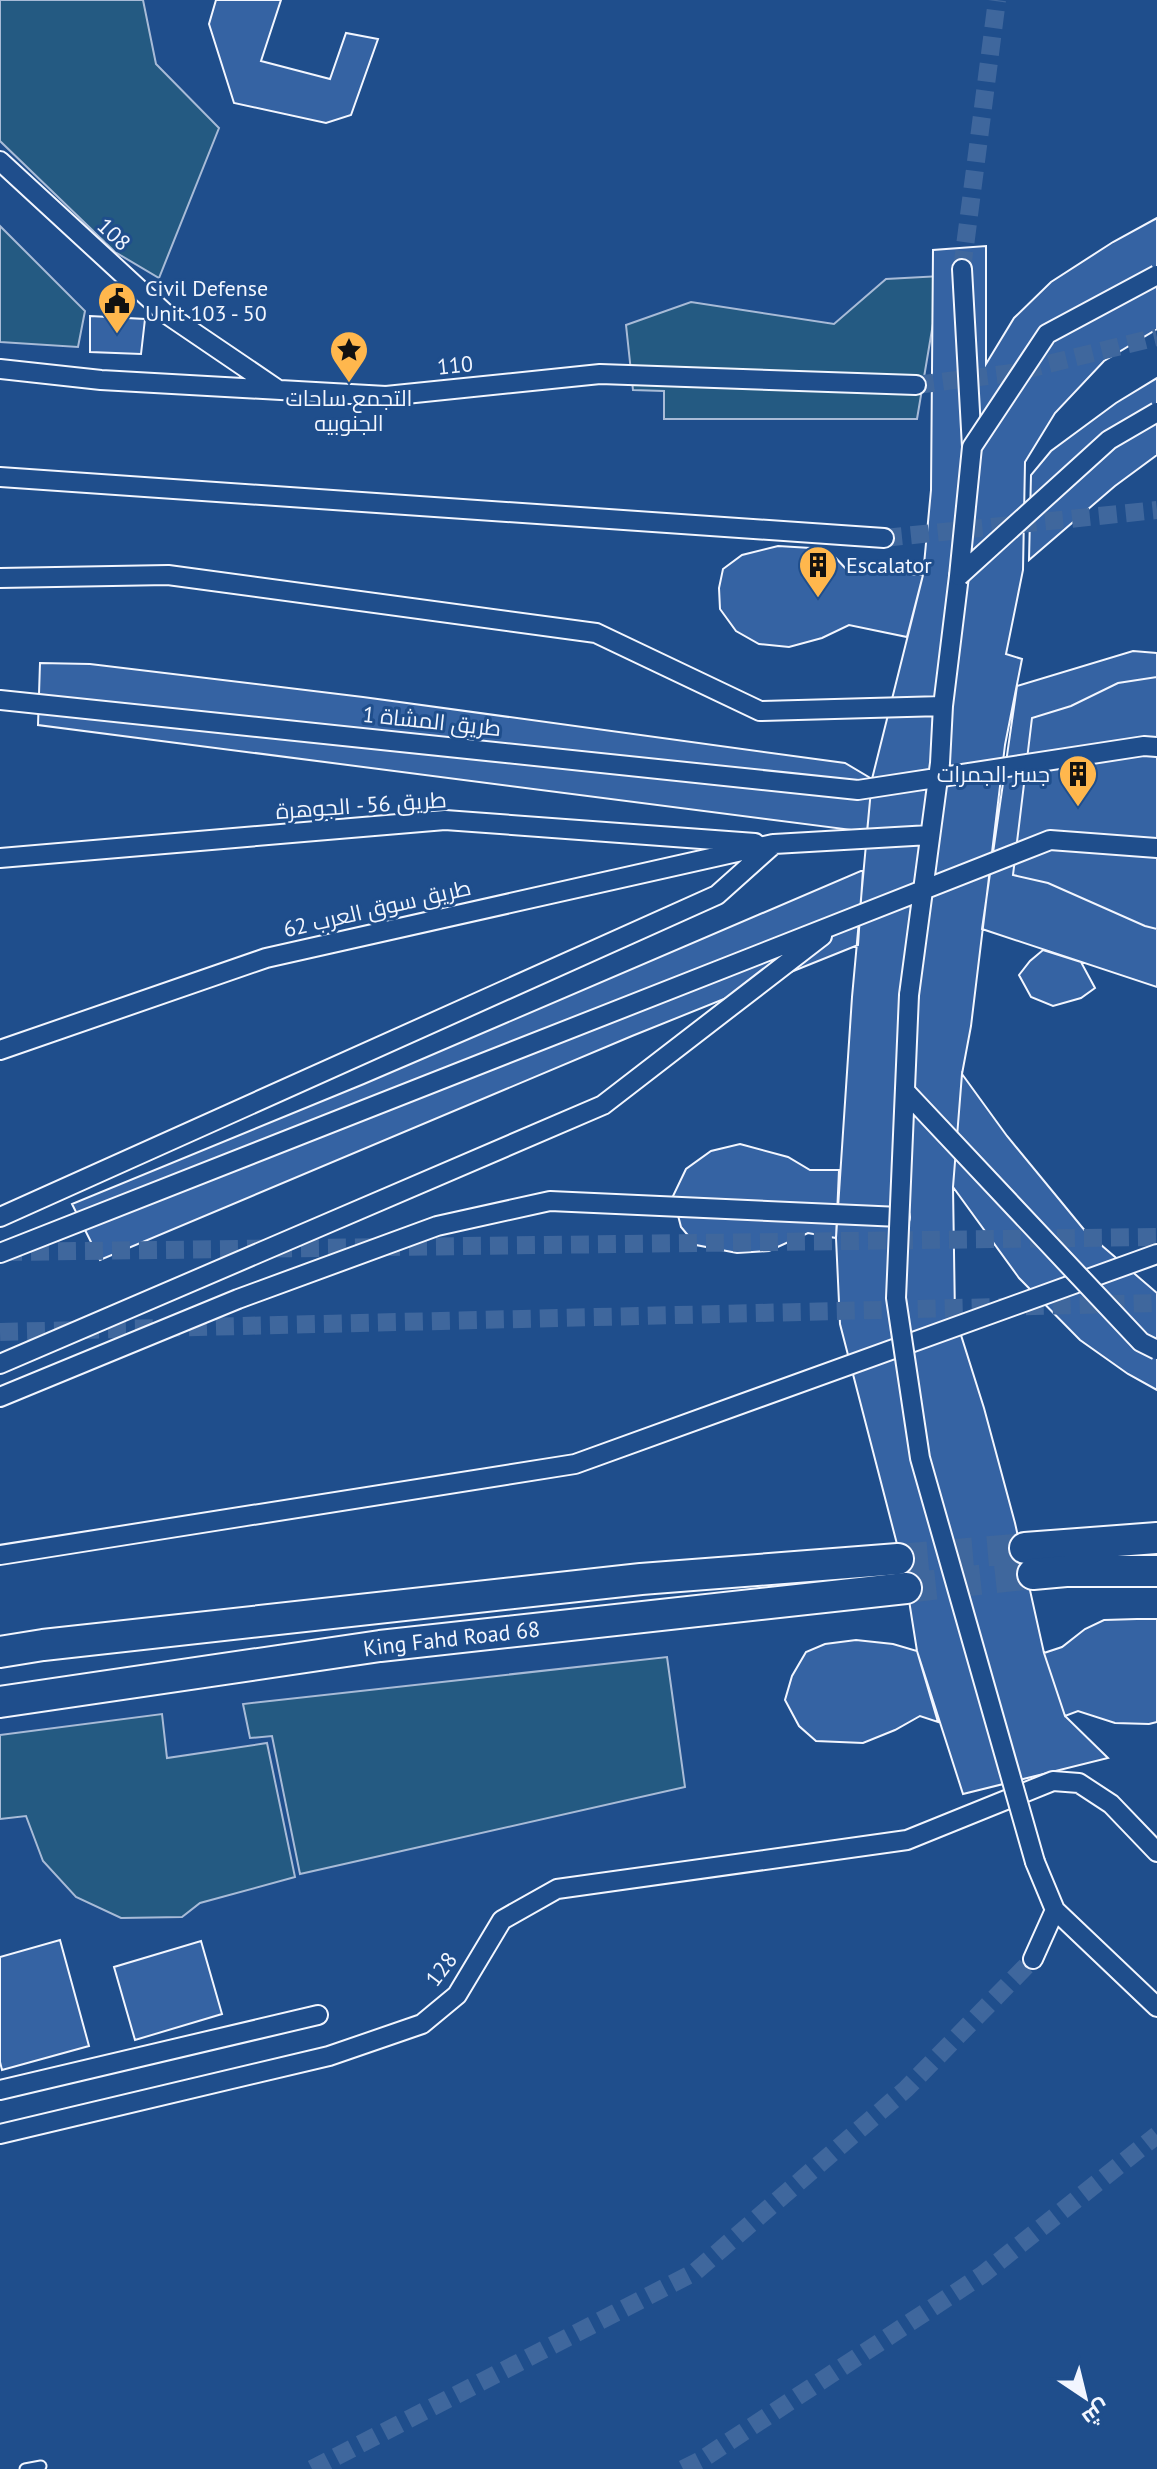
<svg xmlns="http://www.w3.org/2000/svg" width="1157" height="2469" viewBox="0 0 1157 2469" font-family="'PT Sans',Cairo,sans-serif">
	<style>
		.green { fill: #245a82; stroke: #a8bbd7; stroke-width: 2 }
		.building { fill: #3563a3; stroke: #f2f6ff; stroke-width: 2 }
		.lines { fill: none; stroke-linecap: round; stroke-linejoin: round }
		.street-tunnel { stroke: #3f679d; stroke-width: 18; stroke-dasharray: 18 9; stroke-linecap: butt }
		.primary-tunnel { stroke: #3f679d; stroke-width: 30; stroke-dasharray: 30 15; stroke-linecap: butt }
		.lane-casing { stroke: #f2f6ff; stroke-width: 13 }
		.street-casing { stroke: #f2f6ff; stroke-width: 22 }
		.primary-casing { stroke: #f2f6ff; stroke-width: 34 }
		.lane { stroke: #1f4e8c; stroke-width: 9 }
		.street { stroke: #1f4e8c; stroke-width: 18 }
		.primary { stroke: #1f4e8c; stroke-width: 30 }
		.street-bridge-casing { stroke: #f2f6ff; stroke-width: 22; stroke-linecap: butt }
		.street-bridge { stroke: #1f4e8c; stroke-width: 18 }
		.labels { text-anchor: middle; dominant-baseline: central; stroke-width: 6; stroke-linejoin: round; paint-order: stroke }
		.street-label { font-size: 22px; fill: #f2f6ff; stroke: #1f4e8c }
		.poi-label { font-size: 22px; fill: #f2f6ff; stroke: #1f4e8c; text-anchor: start }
	</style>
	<rect width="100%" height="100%" fill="#1f4e8c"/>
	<!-- green -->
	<path class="green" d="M0,0H143L156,64L219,128L159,278L115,252L0,141Z
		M0,226L85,311L78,347L0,342Z
		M941,276L917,419H664V391L633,390L626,325L691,302L834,324L886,279Z
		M667,1657L685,1787L300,1874L272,1736L250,1738L243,1704Z
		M162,1714L167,1758L267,1743L295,1877L200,1903L182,1917L121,1918L76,1897L43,1861L26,1816L0,1819V1735Z"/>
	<!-- building -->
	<path class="building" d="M216,0H281L261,61L330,79L346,33L378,39L351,115L326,123L234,103L209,24Z
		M1157,218V329L1104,361L1055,413L1025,462L1023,570L1006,654L1022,659L1005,745L971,1026L962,1074L953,1187L955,1316L984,1408L1015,1523L1044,1653L1065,1716L1108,1758L963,1794L917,1651L905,1575L840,1324L836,1238L852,997L872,779L923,575L931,490L933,250L986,246V364L1014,318L1051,282L1113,242Z
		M90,316L145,319L141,354L90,352Z
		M1157,378V455L1115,486L1029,560L1031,475L1051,451L1116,403Z
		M778,546L811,548L832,554L847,570L923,575L907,637L849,625L822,638L789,647L759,644L736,631L720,609L719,588L723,569L742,555Z
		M1133,651L1157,653V987L982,929L1017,686Z
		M40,663L90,664L363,697L845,763L872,779L867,832L38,725Z
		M1157,677V929L1145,926L1048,883L1013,875L1032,718L1071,706L1118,683Z
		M863,870L858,945L632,1036L100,1260L72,1204L364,1084Z
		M1043,950L1081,962L1095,988L1081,998L1053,1006L1031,997L1019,975L1030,961Z
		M962,1074L1007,1136L1086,1232L1157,1293V1390L1128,1374L1080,1340L1019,1278L953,1187Z
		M740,1144L788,1157L810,1170H839L836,1238L808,1233L769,1251L737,1253L696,1245L681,1227L673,1196L686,1169L711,1151Z
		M1137,1619H1157V1722L1149,1724L1115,1723L1078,1711L1065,1716L1044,1653L1062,1647L1085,1629L1104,1620Z
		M856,1640L893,1644L917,1651L938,1722L920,1716L895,1730L863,1743L816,1741L799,1726L785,1700L792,1676L806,1652L825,1644Z
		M60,1940L89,2046L2,2070L0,2062V1957Z
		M201,1941L222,2014L135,2040L114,1967Z"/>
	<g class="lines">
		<!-- street-tunnel -->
		<path class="street-tunnel" d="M962,269L997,0
			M916,385L1012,373L1157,337
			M884,538L1157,510
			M4,1252L1157,1237
			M0,1332L1157,1303
			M312,2469L695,2272L906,2089L1033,1959
			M683,2469L701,2460L982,2275L1157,2135"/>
		<!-- primary-tunnel -->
		<path class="primary-tunnel" d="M898,1559L1025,1548
			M906,1588L1033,1574"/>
		<defs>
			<path id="lane" d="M25,2469L41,2466"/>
			<path id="street" d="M0,161L165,313L277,389
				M962,269L972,447
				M0,369L101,380L386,396L600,374L916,385
				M0,477L884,538
				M0,578L168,575L596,633L760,711L943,706
				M0,700L858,790L1144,746L1157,747
				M0,858L445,820L755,843
				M909,995L940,763L943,706L959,576
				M0,1050L266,958L773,844
				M0,1217L717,895L774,844L930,835
				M0,1253L1050,840L1157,848
				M0,1364L603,1105L822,936
				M0,1397L238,1299L437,1226L550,1201L900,1217
				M0,1555L575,1464L1157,1254
				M1035,1862L1055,1910L1157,2007
				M1033,1959L1055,1910
				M0,2090L318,2015
				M0,2134L329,2056L422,2024L457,1995L502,1920L557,1889L907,1840L1053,1781L1079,1783L1111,1804L1157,1852"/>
			<g id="primary">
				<path d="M1025,1548L1157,1538"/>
				<path d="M1033,1574L1066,1571H1157"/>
				<path d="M0,1652L43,1645L641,1579L898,1559"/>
				<path id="s1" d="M0,1702L380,1646L906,1588"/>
			</g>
		</defs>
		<!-- lane casing -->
		<use href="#lane" class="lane-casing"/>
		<!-- street casing -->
		<use href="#street" class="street-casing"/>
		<!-- primary casing -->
		<use href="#primary" class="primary-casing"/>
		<!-- lane -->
		<use href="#lane" class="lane"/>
		<!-- street -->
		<use href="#street" class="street"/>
		<!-- primary -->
		<use href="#primary" class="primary"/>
		<defs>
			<path id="street-bridge" d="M959,576L972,447L1047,334L1157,275
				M959,576L1109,440L1157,412
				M909,995L896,1298L920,1458L1035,1862
				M905,1091L1141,1342L1157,1350"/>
		</defs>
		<!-- street-bridge casing -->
		<use href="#street-bridge" class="street-bridge-casing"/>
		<!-- street-bridge -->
		<use href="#street-bridge" class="street-bridge"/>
	</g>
	<!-- icons -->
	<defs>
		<symbol id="civic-pin" viewBox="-11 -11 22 30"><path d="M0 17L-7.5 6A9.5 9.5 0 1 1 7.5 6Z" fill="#ffb74d" stroke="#1f4e8c"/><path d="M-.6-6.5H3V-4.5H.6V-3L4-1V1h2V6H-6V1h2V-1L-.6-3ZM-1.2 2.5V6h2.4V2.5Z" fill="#111"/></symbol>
		<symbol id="sight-pin" viewBox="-11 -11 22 30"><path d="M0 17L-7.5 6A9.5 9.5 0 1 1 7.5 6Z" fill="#ffb74d" stroke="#1f4e8c"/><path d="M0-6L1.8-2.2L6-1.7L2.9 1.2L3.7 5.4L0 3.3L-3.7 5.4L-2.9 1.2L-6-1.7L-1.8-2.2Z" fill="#111"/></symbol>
		<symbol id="building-pin" viewBox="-11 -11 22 30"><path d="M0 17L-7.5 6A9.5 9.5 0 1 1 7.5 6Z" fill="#ffb74d" stroke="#1f4e8c"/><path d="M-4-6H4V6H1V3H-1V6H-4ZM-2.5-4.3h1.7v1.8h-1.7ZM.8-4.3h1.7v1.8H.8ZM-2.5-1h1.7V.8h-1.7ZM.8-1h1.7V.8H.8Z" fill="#111"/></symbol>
	</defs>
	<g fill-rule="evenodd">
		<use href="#civic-pin" x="95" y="279" width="44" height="60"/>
		<use href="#sight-pin" x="327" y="328" width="44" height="60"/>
		<use href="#building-pin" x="796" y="543" width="44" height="60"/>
		<use href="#building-pin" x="1056" y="752" width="44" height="60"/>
	</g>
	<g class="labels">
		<!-- street labels -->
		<g class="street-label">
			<text transform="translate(114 234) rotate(43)">108</text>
			<text transform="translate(455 365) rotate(-6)">110</text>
			<text transform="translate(432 721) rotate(6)">طريق المشاة 1</text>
			<text transform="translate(361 805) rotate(-4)">طريق 56 - الجوهرة</text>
			<text transform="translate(377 908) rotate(-13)">طريق سوق العرب 62</text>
			<text stroke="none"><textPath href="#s1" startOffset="456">King Fahd Road 68</textPath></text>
			<text transform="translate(441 1969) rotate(-53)">128</text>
		</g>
		<!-- poi labels -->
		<g class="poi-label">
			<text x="145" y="288">Civil Defense<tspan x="145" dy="25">Unit 103 - 50</tspan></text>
			<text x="349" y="398" text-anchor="middle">التجمع ساحات<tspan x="349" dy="25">الجنوبيه</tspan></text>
			<text x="846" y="565">Escalator</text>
			<text x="1050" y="774" text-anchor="end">جسر الجمرات</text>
		</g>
	</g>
	<!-- north arrow -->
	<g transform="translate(1085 2397) rotate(145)" stroke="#1f4e8c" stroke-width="6" paint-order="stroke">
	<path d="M0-6L14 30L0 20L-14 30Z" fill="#f2f6ff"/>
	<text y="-12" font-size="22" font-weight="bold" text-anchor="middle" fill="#f2f6ff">ش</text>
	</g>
</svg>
